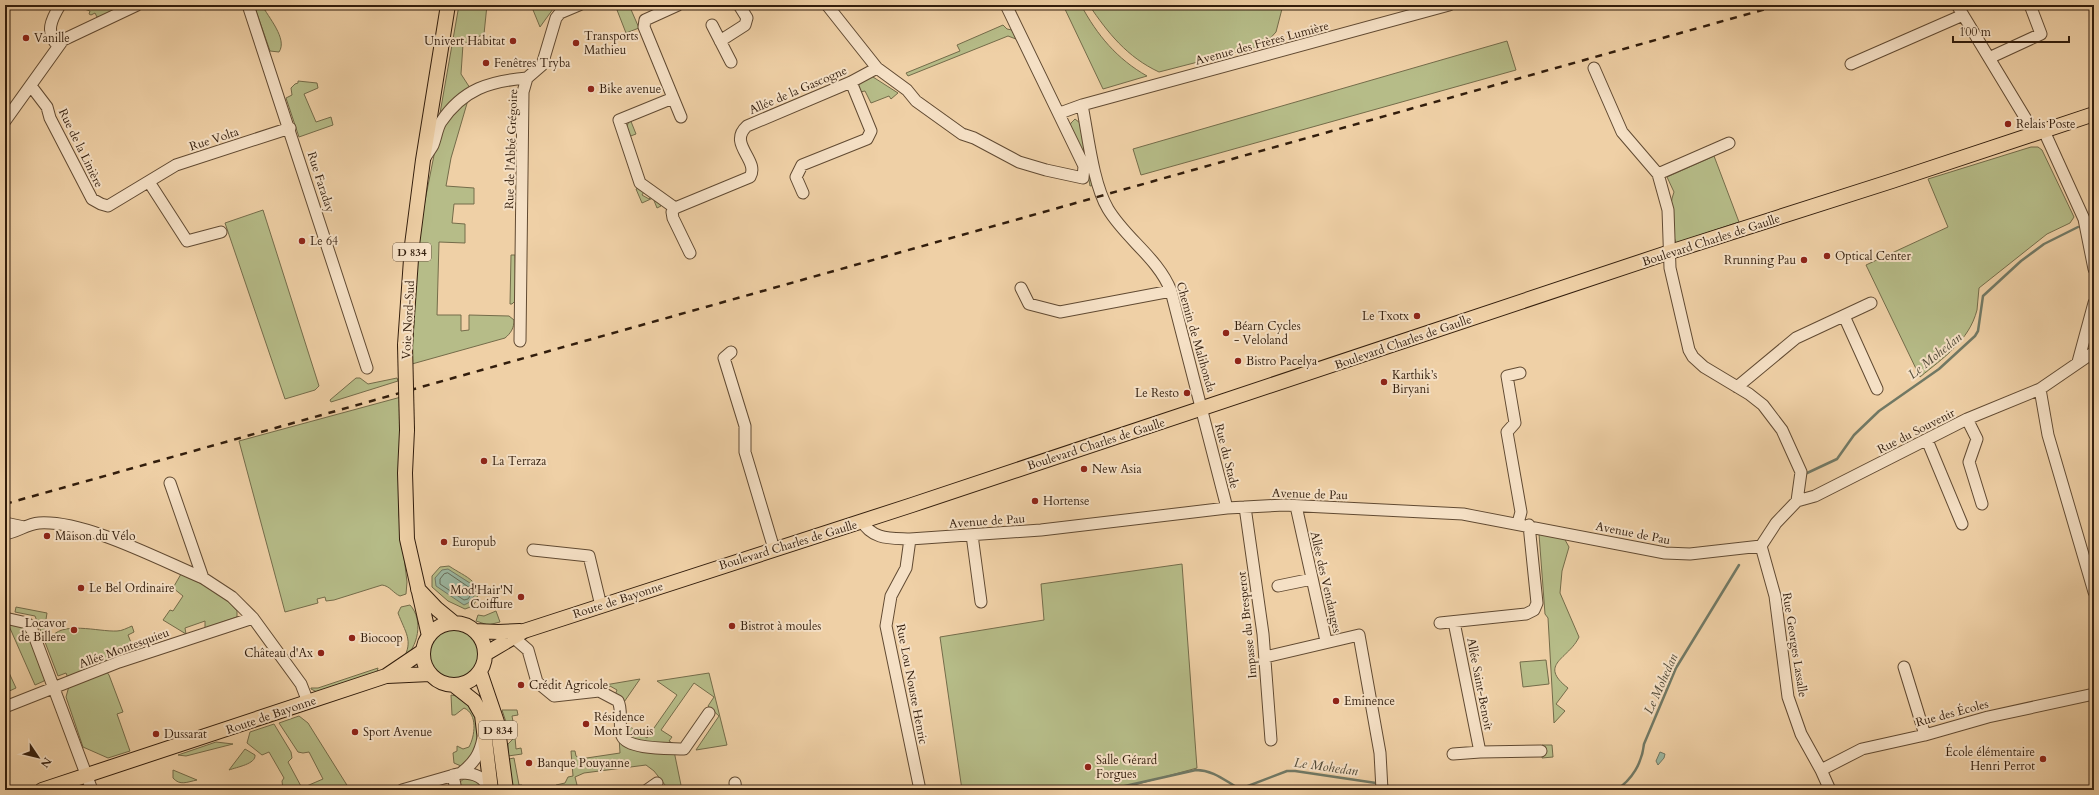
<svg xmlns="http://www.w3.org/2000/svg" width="2099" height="795" viewBox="0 0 2099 795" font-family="Cardo,serif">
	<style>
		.green { fill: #b6bc88; stroke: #746c4a }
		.water { fill: #9bb7a1; stroke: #717965 }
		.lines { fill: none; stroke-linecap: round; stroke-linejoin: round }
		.shore { stroke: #666a56; stroke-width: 1 }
		.stream { stroke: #717965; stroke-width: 2.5 }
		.minor-casing { stroke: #614a32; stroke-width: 13 }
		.major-casing { stroke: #321d0c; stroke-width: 16 }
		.minor { stroke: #f5e0c5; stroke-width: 11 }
		.major { stroke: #efd0a6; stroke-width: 14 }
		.rail { stroke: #321d0c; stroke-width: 2.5; stroke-dasharray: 7 7; stroke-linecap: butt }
		.major-bridge-casing { stroke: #321d0c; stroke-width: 16; stroke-linecap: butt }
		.major-bridge { stroke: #efd0a6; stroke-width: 14 }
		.poi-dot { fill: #8f2418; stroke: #f5e0c5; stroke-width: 1.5 }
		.labels { text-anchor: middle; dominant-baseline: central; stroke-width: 4; stroke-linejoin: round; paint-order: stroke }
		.shield { fill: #f5e0c5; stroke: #6c5844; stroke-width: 1 }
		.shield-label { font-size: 11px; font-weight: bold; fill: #321d0c }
		.poi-label { font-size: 12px; fill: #321d0c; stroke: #f5e0c5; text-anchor: start }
		.street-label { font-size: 12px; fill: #321d0c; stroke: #f5e0c5 }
		.water-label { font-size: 13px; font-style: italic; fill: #524b39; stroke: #f5e0c5 }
	</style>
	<rect width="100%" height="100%" fill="#efd0a6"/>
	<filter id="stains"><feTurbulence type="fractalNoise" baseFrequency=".005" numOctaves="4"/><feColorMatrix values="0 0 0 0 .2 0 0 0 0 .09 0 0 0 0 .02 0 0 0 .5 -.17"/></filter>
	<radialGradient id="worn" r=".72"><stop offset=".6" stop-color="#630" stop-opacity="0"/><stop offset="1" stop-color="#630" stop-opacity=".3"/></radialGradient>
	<!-- green -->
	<path class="green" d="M73,5H127L103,16L97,17L95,13L91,15L89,14L90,11Z
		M254,5H262C268,17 288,39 279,52L270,51Z
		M459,5H487L484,34L463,44L461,74L470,88L439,119Z
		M531,5H552L553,9L540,27Z
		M629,5L639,28L626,33L617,10Z
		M1063,5H1081C1097,35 1117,59 1147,76L1103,89Z
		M1089,5H1283L1276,32L1264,45L1159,72C1127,57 1108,33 1089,5Z
		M1003,25L1007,29L1012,30L1016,39L1008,36L908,76L906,73L960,51L957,45Z
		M1507,41L1516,70L1141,175L1133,149Z
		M872,76L873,77L898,93L891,99L889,96L871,103L865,91L860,92L858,85Z
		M298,81L317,83L318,88L304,94L316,122L331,117L333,125L299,137L286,98L292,95L291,88L295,84L298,83Z
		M468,100L451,158L446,186L474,188V204H454L452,223L465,224V243L439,242L437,315H461V331L469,330V315L509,316L514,320C514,328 511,333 505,338L412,364L416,272L421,221L438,135L443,125Z
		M630,119L636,134L628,137L627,126Z
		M1075,119L1080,123L1095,185L1090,186L1086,161L1070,126L1071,123Z
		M2031,147H2038L2042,150L2074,217L2070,223L2047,234L1979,288C1978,295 1978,303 1977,310C1969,341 1943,358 1920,377L1866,265L1948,227L1928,179Z
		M1714,156L1739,222L1676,243C1670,227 1668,208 1674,192L1667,177Z
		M641,187L645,190L642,195L649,199L652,196L659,201L661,206L657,208L653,198L642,203L636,189Z
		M263,210L319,386L315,390L285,399L225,223Z
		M511,255H515L516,300L512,304H510Z
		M356,378H360L368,384L397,378L398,381L331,402L330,400Z
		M401,397L399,515L407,582L406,594L400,596C393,593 390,586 382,585L334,600L326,601L325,597L317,599L318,603L285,612L239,441Z
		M1539,534L1564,538L1569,547L1562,571L1560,593L1579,637C1569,659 1537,664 1568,688L1556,704L1565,711L1554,723L1548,618L1545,614Z
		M1182,564L1197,768L1116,790H962L940,637L1044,620L1041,584Z
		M449,566C465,577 488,583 473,606L465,609L448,601L432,587V576L440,567Z
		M181,574L220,593L237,611V617L205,628V621L185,628L186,634L163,620L170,610L173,611L183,596L173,588Z
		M410,605C424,620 418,648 403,659C414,641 405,632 398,613L401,607Z
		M16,607L47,613L44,632L50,639C61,620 98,632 117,631C122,631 127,628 132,626L134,632L128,635L132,645L139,642L142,651L68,678L66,673L58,676L35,616L15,612Z
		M496,611L500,622L488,625L476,621L478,615L484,616Z
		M10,622L25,626L47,675L44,681L35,685L9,626Z
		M428 654a26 26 0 1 1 52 0a26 26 0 1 1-52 0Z
		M1546,660L1549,684L1523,687L1520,662Z
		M5,664L16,688L5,693L7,688Z
		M378,668L377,672L317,692L311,689V688H318Z
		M106,671L109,675L123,712L117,714L130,751L108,758L83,747L66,697L69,686Z
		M709,673L727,745L696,750L719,716L708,706L714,697L694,683L661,730L672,737L669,741L674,744L633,743L625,736L626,724L647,738L677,695L657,681Z
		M640,679L622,705L615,695L617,690L610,686L607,690L599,686Z
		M451,695C484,697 486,751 461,766L454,763L453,753L457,751V746L463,749L469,747C475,736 478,714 464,708L455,715H452Z
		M502,710H517L518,715L512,716L514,727L506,722Z
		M299,716L308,723L350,790H283L282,781L284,778L269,752L262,755L247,743L250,732L274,724L291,752L292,758L288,762L302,788L323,779L309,752L303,753L298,752L279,723Z
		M515,737L516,749L521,748L522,754L508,756V744Z
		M619,737L625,746L630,749L674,751L682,790H669L654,771L646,765L584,773L575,777L578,789L557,790L556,785L565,783L568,777L573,776L571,751H575L576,756L580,759L620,753Z
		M216,742L233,744L186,756L178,755Z
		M1542,745H1552L1553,757L1542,758Z
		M245,749L255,755C256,764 237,767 229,770Z
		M514,758L519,785H522L523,790H512L509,759Z
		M173,770L197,780C187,782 180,786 173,778Z
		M465,778H476L486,790H460V782Z
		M1493,786L1555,788V790H1474Z"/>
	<!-- water -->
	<path class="water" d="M448,569L473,585L476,593L470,602L464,605L436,586L435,578L442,570Z
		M1660,752L1665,754L1664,758L1658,765L1656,761Z"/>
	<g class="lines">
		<!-- shore -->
		<path class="shore" d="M448,573L470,588L472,593L468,599L464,600L440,584V579L444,574Z"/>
		<!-- stream -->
		<path class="stream" d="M1805,474L1837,459L1854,435L1879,411L1939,369L1975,336L1978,331L1983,296L2021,261L2044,244L2078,227
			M1388,786L1409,790
			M1116,788L1196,770C1214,770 1225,781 1240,789L1287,771H1295L1376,783
			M1616,790C1632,780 1642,763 1644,744L1676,668L1739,565"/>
		<defs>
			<path id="minor" d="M248,5L367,368
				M678,5L645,20L644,27L681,117
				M827,5L877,68L907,90L916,101L962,134L974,138L1019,162L1046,170L1083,178L1084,166L1006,5
				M1957,5L2035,134
				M712,25L731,62
				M720,41L745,25L747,18L739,5
				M58,46C45,32 51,20 60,5
				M1989,58L2041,34L2030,5
				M1851,64L1963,15
				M1594,68L1622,132L1658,174L1668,210L1670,268L1689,350L1693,357L1704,367L1749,394L1763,405L1782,430L1801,472L1797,501
				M527,78L542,65L556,18L560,13L579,5
				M31,86L47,107L50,118L92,199L101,204L108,206L176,165L290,128
				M673,98L619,120L640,183L675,208
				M1082,105C1088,135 1093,184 1108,209C1126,239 1158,258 1171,291L1227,508
				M1060,113L1082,105L1449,5
				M5,121L63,40L137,5
				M2044,131L2084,219L2094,269
				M425,158C427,154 431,149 433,145C436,138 437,128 441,122C463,89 490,81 527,78
				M1658,174L1729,143
				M149,182L187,241L221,232
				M803,193L796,177L802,165L867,139L871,131L851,82
				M690,253L673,218L672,212L675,208L750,177C760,160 727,144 747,126L851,82L877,68
				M1021,288L1029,304L1060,312L1171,291
				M1844,316L1877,389
				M520,341L523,92L527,78
				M731,352L724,358L745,426V452L774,549
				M2078,362L2094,303
				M1737,387L1796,338L1871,303
				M2040,389L2048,435L2094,592
				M1967,419L1977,439L1969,462L1982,504
				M1927,440L1962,524
				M170,483L203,578L232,597L253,618L301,684L308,702
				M1296,506L1326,641
				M1245,507L1263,634L1271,740
				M862,521C872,540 891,538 910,539L1041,530L1227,508L1284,505L1463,514L1665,553L1690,554L1761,546
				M5,523L24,527
				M1518,523L1521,512L1507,432L1515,423L1507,376L1520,373
				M5,534C17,532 27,524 39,523C85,520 160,560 203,578
				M972,535L981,602
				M910,539L906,568L891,596L886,626L920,790
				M1761,546L1776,523L1797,501L1815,496L1967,419L2040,389L2094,352
				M1761,546L1775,596L1788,697L1801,734L1821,770L1830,790
				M533,550L589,556L601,606
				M1278,586L1312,579
				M5,618L27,623L32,630L92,790
				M1454,622L1480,752
				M1440,623L1526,614L1534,610L1537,603L1529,525
				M513,637L528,650L537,682L554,696L599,691L618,701C623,711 618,725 622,736C628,750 670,748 684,749L709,713
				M1265,657L1359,635L1380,753L1382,790
				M1904,667L1925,735
				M5,707L119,662L253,618
				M1453,754L1480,752L1541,751
				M1821,770L1862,749L1925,735L1988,717L2094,694
				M461,773C474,763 480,754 483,738
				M453,775L456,790
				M735,783L736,790
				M402,790L461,773C475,773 484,777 490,790
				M647,790L657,783"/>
			<path id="major" d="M405,345L412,245L423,160L448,5
				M407,430L405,473L407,539L429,636
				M418,589L437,609L454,623
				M423 654a31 31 0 1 1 62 0a31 31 0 1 1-62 0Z
				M475,631L498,632L520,631
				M485,654L524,631L912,505L1670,252L1892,181L2094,114
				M480,672L497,722L506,790
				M387,676L430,674
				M455,686L474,701L482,715L491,790
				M42,790L386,676L423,651"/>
		</defs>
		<!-- minor casing -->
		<use href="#minor" class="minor-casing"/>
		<!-- major casing -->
		<use href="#major" class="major-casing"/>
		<!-- minor -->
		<use href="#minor" class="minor"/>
		<!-- major -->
		<use href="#major" class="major"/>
		<!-- rail -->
		<path class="rail" d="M5,504L1780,5"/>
		<defs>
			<path id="major-bridge" d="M405,345L407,430"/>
		</defs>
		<!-- major-bridge casing -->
		<use href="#major-bridge" class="major-bridge-casing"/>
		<!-- major-bridge -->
		<use href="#major-bridge" class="major-bridge"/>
	</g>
	<!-- markers -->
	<g class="poi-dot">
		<circle cx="26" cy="38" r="4"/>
		<circle cx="513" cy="41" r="4"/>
		<circle cx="576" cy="43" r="4"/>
		<circle cx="486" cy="63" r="4"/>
		<circle cx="591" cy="89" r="4"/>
		<circle cx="2008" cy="124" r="4"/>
		<circle cx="302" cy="241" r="4"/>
		<circle cx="1827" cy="256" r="4"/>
		<circle cx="1804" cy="260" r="4"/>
		<circle cx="1417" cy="316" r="4"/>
		<circle cx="1226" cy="333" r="4"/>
		<circle cx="1238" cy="361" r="4"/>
		<circle cx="1384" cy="382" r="4"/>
		<circle cx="1187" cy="393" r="4"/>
		<circle cx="484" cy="461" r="4"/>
		<circle cx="1084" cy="469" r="4"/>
		<circle cx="1035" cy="501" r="4"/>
		<circle cx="47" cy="536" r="4"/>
		<circle cx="444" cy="542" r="4"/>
		<circle cx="81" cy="588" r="4"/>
		<circle cx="521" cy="597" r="4"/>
		<circle cx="732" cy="626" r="4"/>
		<circle cx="74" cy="630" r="4"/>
		<circle cx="352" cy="638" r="4"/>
		<circle cx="321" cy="653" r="4"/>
		<circle cx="521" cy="685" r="4"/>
		<circle cx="1336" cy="701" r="4"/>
		<circle cx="586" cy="724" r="4"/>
		<circle cx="355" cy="732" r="4"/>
		<circle cx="156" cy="734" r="4"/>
		<circle cx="2043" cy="759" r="4"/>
		<circle cx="529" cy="763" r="4"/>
		<circle cx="1088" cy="767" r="4"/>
	</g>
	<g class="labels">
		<!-- shield labels -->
		<g class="shield">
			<rect x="393" y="243" width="38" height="18" rx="3"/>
			<rect x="479" y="721" width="38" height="18" rx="3"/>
		</g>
		<g class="shield-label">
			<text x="412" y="252">D 834</text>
			<text x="498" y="730">D 834</text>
		</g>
		<!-- poi labels -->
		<g class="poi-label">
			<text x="584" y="36">Transports<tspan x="584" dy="14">Mathieu</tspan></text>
			<text x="34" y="38">Vanille</text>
			<text x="505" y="41" text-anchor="end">Univert Habitat</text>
			<text x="494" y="63">Fenêtres Tryba</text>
			<text x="599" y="89">Bike avenue</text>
			<text x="2016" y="124">Relais Poste</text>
			<text x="310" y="241">Le 64</text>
			<text x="1835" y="256">Optical Center</text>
			<text x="1796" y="260" text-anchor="end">Rrunning Pau</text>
			<text x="1409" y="316" text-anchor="end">Le Txotx</text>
			<text x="1234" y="326">Béarn Cycles<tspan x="1234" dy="14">- Veloland</tspan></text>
			<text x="1246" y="361">Bistro Pacelya</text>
			<text x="1392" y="375">Karthik’s<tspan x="1392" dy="14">Biryani</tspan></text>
			<text x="1179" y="393" text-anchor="end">Le Resto</text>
			<text x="492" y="461">La Terraza</text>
			<text x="1092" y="469">New Asia</text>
			<text x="1043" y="501">Hortense</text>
			<text x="55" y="536">Maison du Vélo</text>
			<text x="452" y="542">Europub</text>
			<text x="89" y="588">Le Bel Ordinaire</text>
			<text x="513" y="590" text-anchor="end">Mod'Hair'N<tspan x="513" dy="14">Coiffure</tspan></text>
			<text x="66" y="623" text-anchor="end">Locavor<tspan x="66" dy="14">de Billere</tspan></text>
			<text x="740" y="626">Bistrot à moules</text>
			<text x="360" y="638">Biocoop</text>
			<text x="313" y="653" text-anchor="end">Château d'Ax</text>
			<text x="529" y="685">Crédit Agricole</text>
			<text x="1344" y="701">Eminence</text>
			<text x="594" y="717">Résidence<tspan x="594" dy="14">Mont Louis</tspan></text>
			<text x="363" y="732">Sport Avenue</text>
			<text x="164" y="734">Dussarat</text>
			<text x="2035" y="752" text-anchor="end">École élémentaire<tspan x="2035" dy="14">Henri Perrot</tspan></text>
			<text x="1096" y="760">Salle Gérard<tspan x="1096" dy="14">Forgues</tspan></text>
			<text x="537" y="763">Banque Pouyanne</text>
		</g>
		<!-- street labels -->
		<g class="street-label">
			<text transform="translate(1262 43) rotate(-15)">Avenue des Frères Lumière</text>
			<text transform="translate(798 90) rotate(-23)">Allée de la Gascogne</text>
			<text transform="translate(214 139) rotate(-18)">Rue Volta</text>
			<text transform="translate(81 148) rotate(64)">Rue de la Linière</text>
			<text transform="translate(511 149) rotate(-88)">Rue de l'Abbé Grégoire</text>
			<text transform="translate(321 182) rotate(72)">Rue Faraday</text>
			<text transform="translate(1711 240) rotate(-18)">Boulevard Charles de Gaulle</text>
			<text transform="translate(408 320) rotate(-87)">Voie Nord-Sud</text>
			<text transform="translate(1196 337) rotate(74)">Chemin de Malihonda</text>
			<text transform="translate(1403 342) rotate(-19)">Boulevard Charles de Gaulle</text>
			<text transform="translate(1916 431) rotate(-27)">Rue du Souvenir</text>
			<text transform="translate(1096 444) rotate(-18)">Boulevard Charles de Gaulle</text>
			<text transform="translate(1227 456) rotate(76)">Rue du Stade</text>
			<text transform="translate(1310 494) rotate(2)">Avenue de Pau</text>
			<text transform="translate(987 521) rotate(-4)">Avenue de Pau</text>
			<text transform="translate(1633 533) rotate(11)">Avenue de Pau</text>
			<text transform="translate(788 545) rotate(-17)">Boulevard Charles de Gaulle</text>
			<text transform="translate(1326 582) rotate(77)">Allée des Vendanges</text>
			<text transform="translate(618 600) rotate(-18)">Route de Bayonne</text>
			<text transform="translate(1247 625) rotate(-96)">Impasse du Bresperot</text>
			<text transform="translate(1795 645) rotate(81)">Rue Georges Lassalle</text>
			<text transform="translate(124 648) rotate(-20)">Allée Montesquieu</text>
			<text transform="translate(912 684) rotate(79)">Rue Lou Nouste Henric</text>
			<text transform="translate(1480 684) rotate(79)">Allée Saint-Benoît</text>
			<text transform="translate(1952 713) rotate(-15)">Rue des Écoles</text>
			<text transform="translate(271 715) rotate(-19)">Route de Bayonne</text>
		</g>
		<!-- water labels -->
		<g class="water-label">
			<text transform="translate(1935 356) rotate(-39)">Le Mohedan</text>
			<text transform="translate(1661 684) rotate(-66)">Le Mohedan</text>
			<text transform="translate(1326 767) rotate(8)">Le Mohedan</text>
		</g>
	</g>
	<!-- margin -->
	<rect width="2099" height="795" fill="none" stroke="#efd0a6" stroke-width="20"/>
	<rect x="6" y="6" width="2087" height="783" fill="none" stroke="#321d0c" stroke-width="2"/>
	<rect x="10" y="10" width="2079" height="775" fill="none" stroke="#321d0c"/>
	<!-- north arrow -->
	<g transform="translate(38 757) rotate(125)" stroke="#f5e0c5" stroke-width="3" paint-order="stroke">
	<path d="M0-3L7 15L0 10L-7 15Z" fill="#321d0c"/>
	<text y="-6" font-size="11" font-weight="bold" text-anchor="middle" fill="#321d0c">N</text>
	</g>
	<!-- scale -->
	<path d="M1953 36v6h116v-6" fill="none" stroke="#321d0c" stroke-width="2"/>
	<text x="1959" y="36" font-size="12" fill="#321d0c" stroke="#f5e0c5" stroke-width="3" paint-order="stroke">100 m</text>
	<rect width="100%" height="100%" filter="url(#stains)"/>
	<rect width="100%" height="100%" fill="url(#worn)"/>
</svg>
